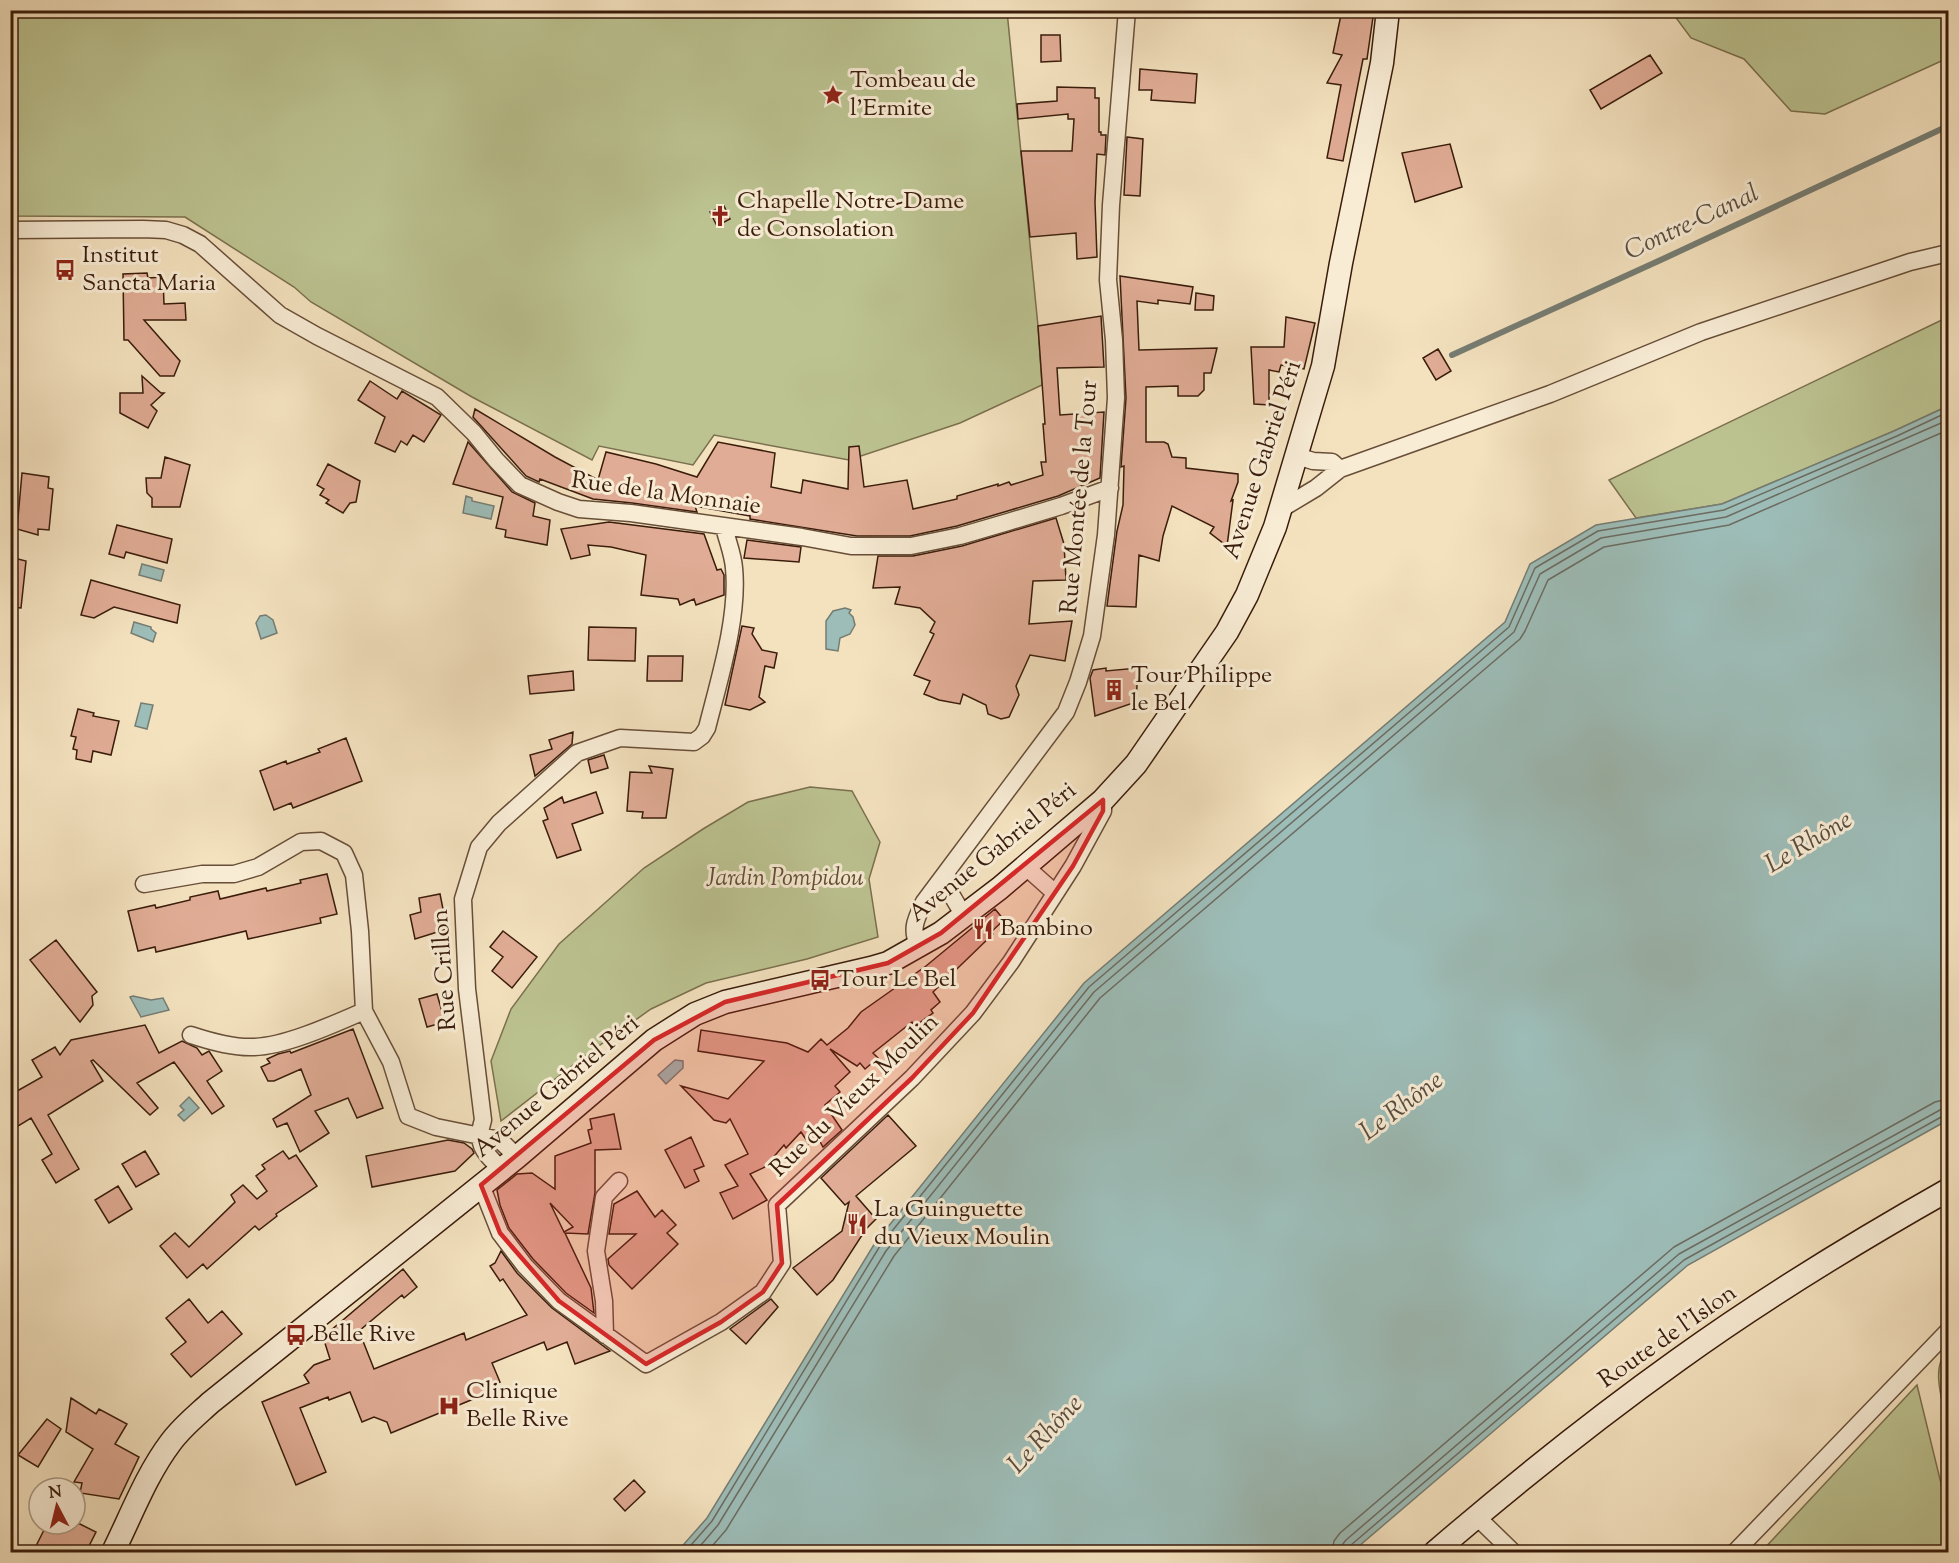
<svg xmlns="http://www.w3.org/2000/svg" width="1959" height="1563" viewBox="0 0 1959 1563" font-family="'Sorts Mill Goudy',serif">
	<style>
		.green { fill: #bcc391; stroke: #7b704e; stroke-width: 1.5 }
		.water { fill: #9dbdb8; stroke: #757d73; stroke-width: 1.5 }
		.lines { fill: none; stroke-linecap: round; stroke-linejoin: round }
		.shore { stroke: #6c6c62; stroke-width: 1.5 }
		.stream { stroke: #757d73; stroke-width: 6 }
		.building { fill: #e0ac95; stroke: #3a1c0b; stroke-width: 1.5; fill-rule: evenodd }
		.street-casing { stroke: #684e38; stroke-width: 19 }
		.secondary-casing { stroke: #3a1c0b; stroke-width: 25 }
		.street { stroke: #f8ecd5; stroke-width: 16 }
		.secondary { stroke: #f8ecd5; stroke-width: 22 }
		.marked { fill: #d62828; fill-opacity: 0.2; stroke: #d62828; stroke-width: 4.5; stroke-linejoin: round }
		.labels { text-anchor: middle; dominant-baseline: central; stroke-width: 6; stroke-linejoin: round; paint-order: stroke }
		.poi-label { font-size: 24px; fill: #3a1c0b; stroke: #f8ecd5; text-anchor: start }
		.street-label { font-size: 24px; fill: #3a1c0b; stroke: #f8ecd5 }
		.park-label { font-size: 24px; font-style: italic; fill: #614e33; stroke: #f8ecd5 }
		.water-label { font-size: 26px; font-style: italic; fill: #584c3f; stroke: #f8ecd5 }
	</style>
	<rect width="100%" height="100%" fill="#f4e2bf"/>
	<filter id="stains"><feTurbulence type="fractalNoise" baseFrequency=".00333" numOctaves="4"/><feColorMatrix values="0 0 0 0 .2 0 0 0 0 .09 0 0 0 0 .02 0 0 0 .5 -.17"/></filter>
	<radialGradient id="worn" r=".72"><stop offset=".6" stop-color="#630" stop-opacity="0"/><stop offset="1" stop-color="#630" stop-opacity=".3"/></radialGradient>
	<!-- green -->
	<path class="green" d="M10,11H1007L1038,326L1042,385L960,423L849,460L714,435L693,465L599,446L592,460L472,397L311,302L294,287L185,217L11,216Z
		M1671,11H1948V58L1825,114L1791,111L1744,59L1691,38Z
		M1948,317V406L1894,431L1722,504L1636,518L1609,480Z
		M810,787L852,791L880,842L869,879L878,937L807,959L706,983L651,1009L586,1055L501,1121L491,1061L511,1009L559,944L644,868L703,829L748,802Z
		M1948,1352V1426C1944,1407 1929,1365 1948,1352Z
		M1917,1385L1948,1512V1552H1761Z"/>
	<!-- water -->
	<path class="water" d="M1948,406V1120L1688,1265L1352,1552H677L707,1518L875,1243L1084,983L1505,622L1530,564L1596,525L1722,504L1894,431Z
		M466,496L472,498V501L494,506L491,519L463,513Z
		M142,564L164,570L161,581L139,575Z
		M845,608L851,610L849,613L853,617L855,625L850,634L840,638L838,651L826,649V621L833,611Z
		M266,615L273,620L277,633L261,639L256,623L260,616Z
		M134,622L151,627V629L156,633L153,642L131,633Z
		M141,703L153,705L147,729L135,726Z
		M133,996L151,1000L163,998L169,1010L141,1017L130,997Z
		M675,1060L683,1061V1068L666,1084L658,1075Z
		M189,1097L199,1108L184,1121L178,1115L184,1110L180,1106Z"/>
	<g class="lines">
		<!-- shore -->
		<path class="shore" d="M685,1552L712,1521L880,1246L1089,987L1509,627L1535,568L1598,531L1724,510L1897,436L1948,412
			M695,1552L718,1525L886,1251L1094,992L1514,632L1540,574L1601,538L1726,517L1948,420
			M707,1552L726,1530L894,1256L1100,998L1520,639L1525,631L1548,580L1604,547L1729,525L1948,430
			M1332,1552L1334,1541L1340,1533L1674,1247L1935,1102L1948,1099
			M1341,1552L1342,1545L1346,1540L1679,1254L1940,1110L1948,1108
			M1348,1552L1351,1545L1684,1260L1943,1116H1948"/>
		<!-- stream -->
		<path class="stream" d="M1452,355L1665,258L1948,126"/>
	</g>
	<!-- building -->
	<path class="building" d="M1342,10H1374L1367,59H1363L1343,161L1327,158L1341,85L1327,83L1342,55L1333,53Z
		M1041,35H1060L1061,61L1041,62Z
		M1650,55L1662,73L1601,109L1590,90Z
		M1140,69L1197,74L1195,103L1151,100L1152,90H1139Z
		M1057,87L1095,88V98H1099V132H1101V135H1106L1105,155L1097,154L1095,202L1097,257L1077,259L1076,233L1030,237L1021,151H1072L1074,119H1068V114L1018,119L1017,104L1057,101Z
		M1127,137L1143,139L1140,196L1124,195Z
		M1450,144L1462,187L1415,202L1402,153Z
		M724,206L730,219L717,226L710,212Z
		M147,273L148,278L163,277L164,304L185,303L186,320H144L180,361L174,376H160L128,340H124L123,274Z
		M1120,276L1193,287L1190,304L1158,300V304L1137,301L1139,350L1217,348L1211,373H1204V390L1198,396H1178V386L1146,387V442H1164L1168,444L1172,457L1186,458V468L1238,474V482L1231,501L1233,500L1227,546L1210,533L1214,527L1172,506L1163,536L1159,561L1139,555L1136,607L1107,606L1117,531L1123,505L1124,466L1121,467L1126,398Z
		M1196,293L1214,296L1213,310H1195Z
		M1101,316L1104,367L1057,368L1060,415L1104,412L1100,478L1058,496L957,526L910,536H857L750,519V516L695,506L697,512L632,503L593,499L540,479L539,482L526,476L473,417L475,409L555,457L598,480L606,452L656,464L697,477L718,442L775,453L771,487L801,493L803,480L848,489L849,447L859,446L864,487L907,480L913,509L957,499V496L998,484V486L1009,482L1011,485L1043,475L1041,462H1046L1043,424H1045L1038,326Z
		M1286,317L1315,323L1304,369L1281,365L1279,372L1269,370V405L1254,404L1251,347H1284Z
		M1438,349L1451,371L1436,380L1423,358Z
		M142,376L161,393H164L151,405L157,411L148,428L120,413V393H143Z
		M370,381L397,399L402,391L441,415L424,442L413,435L407,445L401,441L395,452L375,443L385,417L358,400Z
		M468,442L512,492L535,503L533,516L550,520L547,545L505,537L506,530L496,528L503,497L453,484Z
		M165,457L190,465L180,507H152V498L147,493L146,478H161Z
		M328,464L360,481L356,502L350,503L343,513L326,503L329,500L320,495L324,489L317,485Z
		M22,473L49,477L48,488L53,489L49,530L38,529V535L17,529Z
		M1056,518L1064,544L1066,580L1033,581L1029,624L1072,621L1065,661L1030,655L1016,686L1019,695L1009,717L1001,719L988,714L986,705L963,694L960,704L939,700L924,694L930,681L914,675L934,634L930,632L935,622L920,608L895,604L900,587L873,588L878,556H913L962,546Z
		M609,522L704,534L717,570L721,569L724,575V595L696,605L694,599L680,605L678,599L641,595L646,555L611,547L588,545L590,555L571,559L561,529Z
		M117,525L172,539L167,563L126,552L124,558L109,554Z
		M747,540L801,547L799,562L744,558Z
		M10,557L26,561L21,608L10,607Z
		M91,580L180,605L177,623L114,607L94,618L81,615Z
		M742,626L754,628L752,634L762,650L777,653L774,668L765,666L759,697L765,702L750,710L725,705Z
		M589,627L636,628L635,661L588,660Z
		M648,656H683L682,681H647Z
		M1106,668V671L1138,668L1136,702L1095,716L1090,678L1093,670Z
		M573,671L574,690L530,694L528,676Z
		M78,709L94,713L93,716L119,721L111,755L93,751L91,762L76,759L77,750L73,749L76,737L71,736Z
		M573,732L572,744L535,776L530,755L552,749L549,740Z
		M346,738L362,781L293,808L291,803L274,810L260,771L286,761L287,764L320,752L318,749Z
		M604,755L608,768L591,773L588,760Z
		M649,766L673,769L666,818H642L643,812L627,811L630,772L652,773Z
		M596,792L603,813L572,824L581,850L557,858L543,821L548,819L544,808L562,797L564,803Z
		M327,874L337,914L320,918L321,923L248,939L246,931L156,952L155,947L138,951L128,911L155,905L156,908L190,900V897L218,891L220,899L266,888L267,891L301,883L300,880Z
		M440,894L447,929L415,939L410,915L421,912L419,898Z
		M995,909L1004,920L991,932L993,934L933,992L940,1002L931,1010L933,1013L915,1026L912,1022L873,1053L878,1058L865,1069L860,1063L857,1066L830,1049L850,1072L835,1086L840,1092L825,1105L842,1130L823,1147L818,1138L809,1144L801,1132L786,1148L784,1145L765,1167L750,1174L767,1200L733,1219L720,1193L738,1186L725,1165L748,1154L730,1119L726,1123L714,1120L681,1086L728,1099L764,1061L698,1051L701,1030L787,1043L808,1052L821,1039L827,1045L848,1028L861,1012L926,966Z
		M503,931L537,957L512,988L492,971L503,957L490,947Z
		M56,940L97,992L92,996L93,1005L80,1022L30,960Z
		M437,994L445,1022L427,1027L419,999Z
		M145,1025L159,1053L182,1041L197,1048L202,1055L209,1051L222,1071L207,1081L224,1106L212,1114L174,1062L137,1083L158,1108L150,1115L93,1060L91,1061L103,1081L48,1115L79,1169L56,1183L42,1160L52,1154L31,1118L10,1131V1095L42,1077L32,1060L55,1047L60,1055L71,1040Z
		M353,1029L383,1108L357,1118L348,1098L315,1111L329,1133L300,1152L287,1123L277,1127L273,1119L311,1095L301,1069L274,1081H268L261,1067L270,1063L267,1059L278,1054L290,1051L291,1053Z
		M614,1114L621,1149L595,1150V1193L588,1234L565,1233L591,1288L594,1313L566,1293L533,1259L509,1228L500,1205L497,1190L517,1174L532,1173L555,1189V1156L591,1143L588,1130L592,1129L590,1119ZM550,1203L573,1227L564,1232Z
		M888,1115L916,1146L856,1196L876,1219L866,1229L833,1280L817,1295L793,1268L842,1231L849,1202L845,1205L821,1178Z
		M691,1137L704,1166L694,1170L699,1181L685,1188L665,1150Z
		M448,1140L464,1143L472,1149L474,1153L455,1171L372,1187L366,1156Z
		M145,1151L159,1174L136,1187L122,1164Z
		M283,1151L289,1159L296,1155L317,1186L276,1214L277,1216L259,1230L255,1226L207,1269L203,1264L187,1278L160,1246L175,1233L189,1247L235,1202L231,1195L243,1185L257,1199L267,1191L256,1176L265,1169L262,1165Z
		M118,1186L132,1209L109,1223L95,1200Z
		M637,1191L655,1217L662,1210L676,1225L667,1233L678,1244L632,1289L609,1265L608,1259L636,1234H609L614,1204Z
		M501,1251L517,1273L552,1308L610,1351L575,1364L567,1342L547,1350L544,1342L492,1363L500,1382L486,1388L488,1393L391,1433L387,1422L374,1417L362,1422L350,1392L329,1400L328,1397L300,1408L326,1472L296,1485L262,1402L309,1383L304,1375L314,1365L330,1359L323,1337L403,1269L417,1287L404,1298L402,1295L359,1331L374,1369L464,1333L466,1340L527,1315L503,1279L500,1281L490,1266L495,1263Z
		M189,1299L208,1323L222,1311L242,1334L191,1377L171,1354L186,1342L166,1318Z
		M771,1299L778,1307L746,1344L730,1329Z
		M71,1398L96,1414L99,1409L127,1424L115,1444L139,1457L119,1499L80,1493L82,1483L74,1482L93,1449L66,1432Z
		M47,1419L61,1429L38,1467L18,1455Z
		M634,1480L645,1492L625,1511L614,1499Z
		M47,1524H80L96,1532L86,1552H33Z"/>
	<g class="lines">
		<defs>
			<path id="street" d="M10,230L143,229L166,230L183,235L200,244L280,315L317,336L437,397L474,433L496,460L520,485L558,502L579,509L631,513L802,537L851,546H911L960,536L1008,522L1061,506L1110,488
				M1297,456L1313,461L1332,462L1340,469
				M1281,509L1316,488L1340,469L1550,394L1701,332L1910,262L1948,253
				M1026,867L1055,893
				M947,874L951,894L964,916
				M144,884L202,874H234L258,867L301,842L321,841L344,853L354,875L360,931L364,1011
				M919,947C910,929 916,919 924,902L1066,712L1078,682L1092,636L1106,535L1116,398L1114,340L1108,280L1111,205L1127,10
				M191,1035C209,1041 234,1048 254,1047C286,1046 334,1024 364,1011L391,1062L408,1116L436,1127L500,1140L517,1157
				M501,1169C484,1152 475,1145 483,1120L467,989L463,899L479,847L499,823L577,753L620,738L694,742L702,736L707,728C719,680 739,617 734,568C733,554 727,540 724,527
				M481,1185L500,1233L525,1266L559,1301L646,1364L721,1322L763,1292L782,1263L777,1205L912,1078L973,1013L1011,962L1073,866L1103,811V800
				M605,1335L604,1301L596,1251L604,1197L619,1181
				M1477,1517L1513,1552
				M1735,1552L1948,1331"/>
			<path id="secondary" d="M113,1552C131,1516 146,1475 171,1442C182,1427 197,1415 210,1403L517,1157L654,1040L695,1014L725,1002L871,968L888,963L941,933L1000,888L1103,800L1136,764L1227,632L1247,595L1275,527L1323,366L1341,263L1382,63L1388,10
				M1435,1552C1513,1485 1594,1420 1678,1360C1764,1298 1856,1242 1948,1190"/>
		</defs>
		<!-- street casing -->
		<use href="#street" class="street-casing"/>
		<!-- secondary casing -->
		<use href="#secondary" class="secondary-casing"/>
		<!-- street -->
		<use href="#street" class="street"/>
		<!-- secondary -->
		<use href="#secondary" class="secondary"/>
	</g>
	<!-- marked area -->
	<path class="marked" d="M1103,800V811L1073,866L973,1013L912,1078L777,1205L782,1263L763,1292L721,1322L646,1364L559,1301L500,1233L481,1185L654,1040L725,1002L888,963L941,933Z"/>
	<!-- icons -->
	<defs>
		<symbol id="sight-bare" viewBox="-9 -9 18 18"><path d="M0-6L1.8-2.2L6-1.7L2.9 1.2L3.7 5.4L0 3.3L-3.7 5.4L-2.9 1.2L-6-1.7L-1.8-2.2Z" fill="#8f2418" stroke="#f8ecd5" stroke-width="2.5" paint-order="stroke"/></symbol>
		<symbol id="church-bare" viewBox="-9 -9 18 18"><path d="M-1.2-6h2.4v3.5h3.3v2.4h-3.3V6h-2.4V-.1h-3.3v-2.4h3.3Z" fill="#8f2418" stroke="#f8ecd5" stroke-width="2.5" paint-order="stroke"/></symbol>
		<symbol id="bus-bare" viewBox="-9 -9 18 18"><path d="M-5-6H5V4H4V6H2V4H-2V6H-4V4H-5ZM-3.5-4V0h7V-4ZM-3.5 1.2v1.5H-2V1.2ZM2 1.2v1.5H3.5V1.2Z" fill="#8f2418" stroke="#f8ecd5" stroke-width="2.5" paint-order="stroke"/></symbol>
		<symbol id="building-bare" viewBox="-9 -9 18 18"><path d="M-4-6H4V6H1V3H-1V6H-4ZM-2.5-4.3h1.7v1.8h-1.7ZM.8-4.3h1.7v1.8H.8ZM-2.5-1h1.7V.8h-1.7ZM.8-1h1.7V.8H.8Z" fill="#8f2418" stroke="#f8ecd5" stroke-width="2.5" paint-order="stroke"/></symbol>
		<symbol id="restaurant-bare" viewBox="-9 -9 18 18"><path d="M-5-6h1v4h1v-4h1v4h1v-4h1v5L-1.5 .5V6h-2V.5L-5-1ZM5-6V6H3V1.5H1.5Q1.5-4 5-6Z" fill="#8f2418" stroke="#f8ecd5" stroke-width="2.5" paint-order="stroke"/></symbol>
		<symbol id="hospital-bare" viewBox="-9 -9 18 18"><path d="M-5-5h3v3.5h4V-5h3V5h-3V1.5h-4V5h-3Z" fill="#8f2418" stroke="#f8ecd5" stroke-width="2.5" paint-order="stroke"/></symbol>
	</defs>
	<g fill-rule="evenodd">
		<use href="#sight-bare" x="818" y="80" width="30" height="30"/>
		<use href="#church-bare" x="705" y="201" width="30" height="30"/>
		<use href="#bus-bare" x="50" y="255" width="30" height="30"/>
		<use href="#building-bare" x="1099" y="675" width="30" height="30"/>
		<use href="#restaurant-bare" x="968" y="914" width="30" height="30"/>
		<use href="#bus-bare" x="805" y="965" width="30" height="30"/>
		<use href="#restaurant-bare" x="842" y="1209" width="30" height="30"/>
		<use href="#bus-bare" x="281" y="1320" width="30" height="30"/>
		<use href="#hospital-bare" x="434" y="1391" width="30" height="30"/>
	</g>
	<g class="labels">
		<!-- poi labels -->
		<g class="poi-label">
			<text x="850" y="81">Tombeau de<tspan x="850" dy="28">l'Ermite</tspan></text>
			<text x="737" y="202">Chapelle Notre-Dame<tspan x="737" dy="28">de Consolation</tspan></text>
			<text x="82" y="256">Institut<tspan x="82" dy="28">Sancta Maria</tspan></text>
			<text x="1131" y="676">Tour Philippe<tspan x="1131" dy="28">le Bel</tspan></text>
			<text x="1000" y="929">Bambino</text>
			<text x="837" y="980">Tour Le Bel</text>
			<text x="874" y="1210">La Guinguette<tspan x="874" dy="28">du Vieux Moulin</tspan></text>
			<text x="313" y="1335">Belle Rive</text>
			<text x="466" y="1392">Clinique<tspan x="466" dy="28">Belle Rive</tspan></text>
		</g>
		<!-- street labels -->
		<g class="street-label">
			<text transform="translate(1263 460) rotate(-72)">Avenue Gabriel Péri</text>
			<text transform="translate(666 494) rotate(8)">Rue de la Monnaie</text>
			<text transform="translate(1080 497) rotate(-85)">Rue Montée de la Tour</text>
			<text transform="translate(993 853) rotate(-39)">Avenue Gabriel Péri</text>
			<text transform="translate(445 970) rotate(-94)">Rue Crillon</text>
			<text transform="translate(557 1087) rotate(-40)">Avenue Gabriel Péri</text>
			<text transform="translate(855 1096) rotate(-44)">Rue du Vieux Moulin</text>
			<text transform="translate(1668 1337) rotate(-35)">Route de l'Islon</text>
		</g>
		<!-- park labels -->
		<g class="park-label">
			<text x="785" y="879">Jardin Pompidou</text>
		</g>
		<!-- water labels -->
		<g class="water-label">
			<text transform="translate(1692 223) rotate(-25)">Contre-Canal</text>
			<text transform="translate(1809 843) rotate(-31)">Le Rhône</text>
			<text transform="translate(1402 1107) rotate(-37)">Le Rhône</text>
			<text transform="translate(1046 1435) rotate(-47)">Le Rhône</text>
		</g>
	</g>
	<!-- margin -->
	<rect width="1959" height="1563" fill="none" stroke="#f4e2bf" stroke-width="36"/>
	<rect x="12" y="12" width="1935" height="1539" fill="none" stroke="#3a1c0b" stroke-width="3"/>
	<rect x="18" y="18" width="1923" height="1527" fill="none" stroke="#3a1c0b" stroke-width="1.5"/>
	<!-- north arrow -->
	<g transform="translate(57 1506) rotate(353)"><circle r="28" fill="#f8ecd5" stroke="#ac9984" stroke-width="1.5"/>
	<path d="M0-4.5L10 22L0 15L-10 22Z" fill="#8f2418"/>
	<text y="-9" font-size="16" font-weight="bold" text-anchor="middle" fill="#3a1c0b">N</text>
	</g>
	<rect width="100%" height="100%" filter="url(#stains)"/>
	<rect width="100%" height="100%" fill="url(#worn)"/>
</svg>
